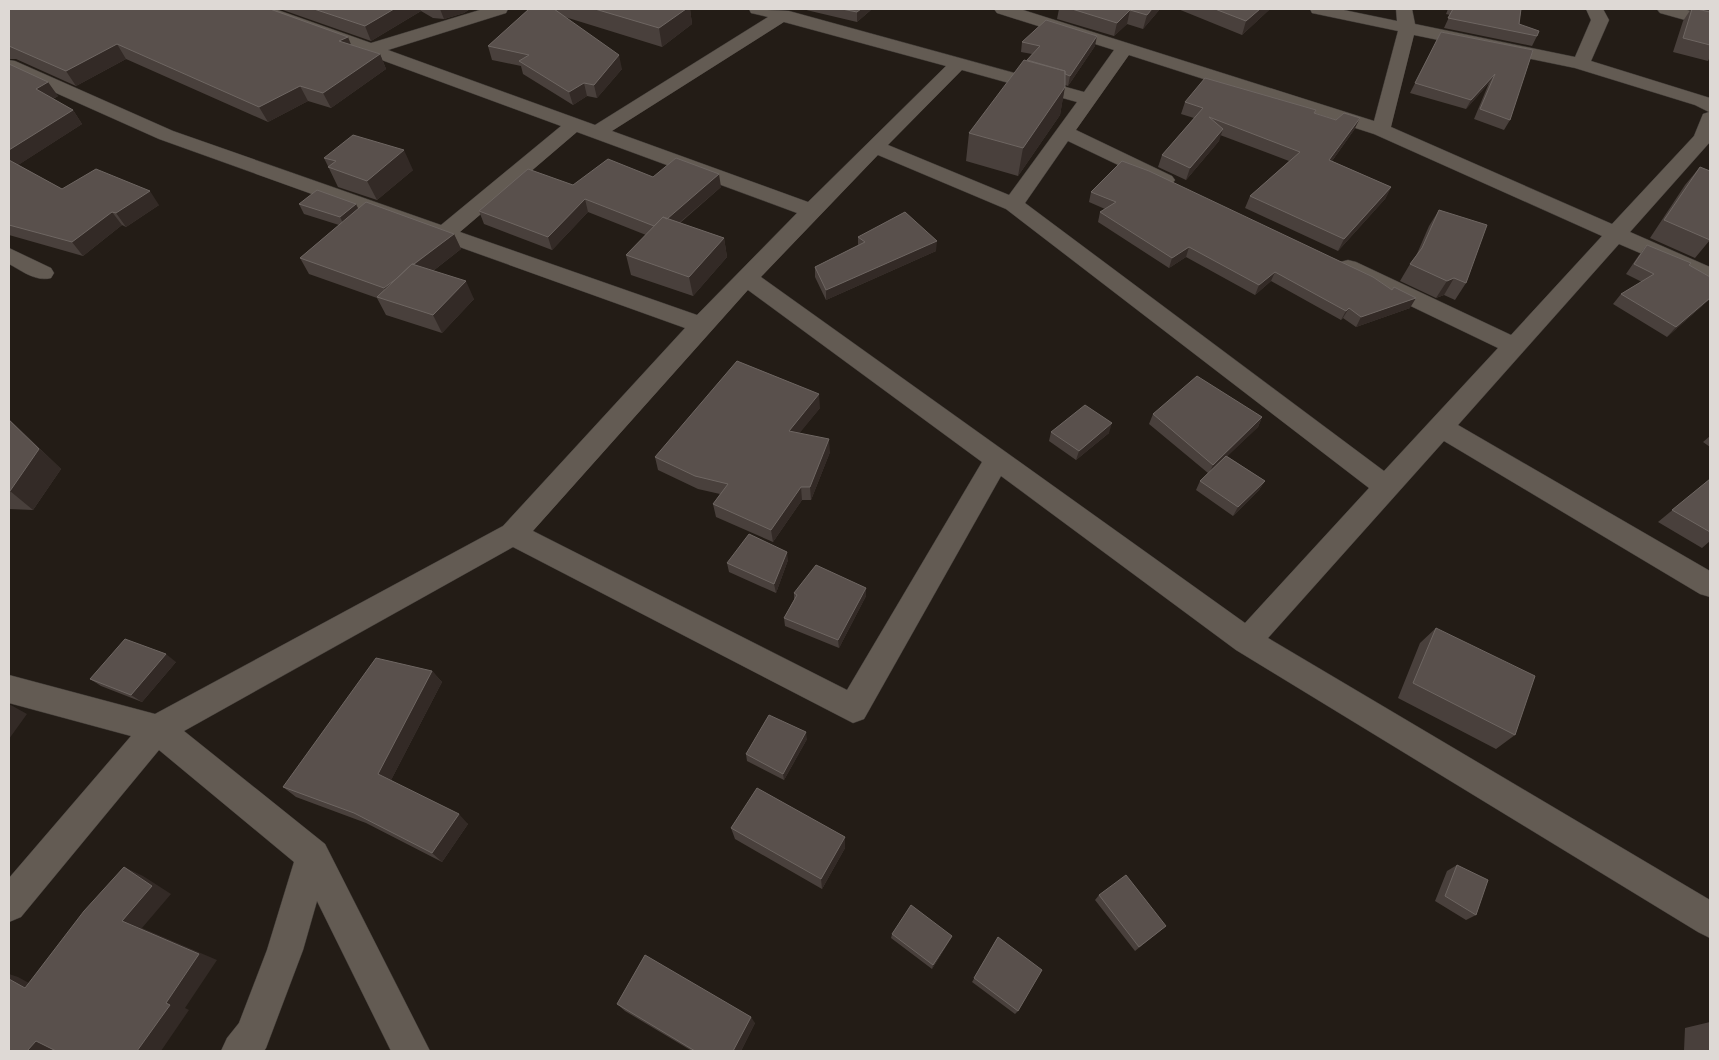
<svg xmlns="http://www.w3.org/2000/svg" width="1719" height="1060" viewBox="0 0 1719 1060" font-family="Overpass,sans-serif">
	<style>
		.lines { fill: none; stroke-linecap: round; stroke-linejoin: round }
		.minor-casing { stroke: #3e3935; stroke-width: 1 }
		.minor { fill: #635b53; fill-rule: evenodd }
		.wall { fill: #49403c }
		.shaded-wall { fill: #332a26 }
		.building { fill: #59504c; stroke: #6e6662 }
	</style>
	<rect width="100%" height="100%" fill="#231c16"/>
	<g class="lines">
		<defs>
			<path id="minor" d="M251,9H275L371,43L483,9H508L506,13L388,50L595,125L768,17L751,13L749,9L789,11L1084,92L1114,50L997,13L994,9H1020L1374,121L1398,31L1312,13L1310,9H1339L1397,21L1396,9H1412L1415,24L1575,57L1591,20L1586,9H1603L1609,20L1591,61L1710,98V142L1630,232L1710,267V283L1619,244L1458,425L1710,571V597L1700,594L1444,441L1268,638L1710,900V938L1698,932L1236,650L1001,476L864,719L853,723L513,547L184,731L325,844L430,1051H391L317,901L303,950L266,1048L264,1051H221L227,1038L239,1023L267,950L294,862L159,750L21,917L9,922V878L131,736L9,703V675L155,714L503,526L685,328L159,139L9,72V60L15,61L173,131L441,225L561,126L254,13ZM784,22L946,66L808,202L612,131ZM1414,35L1575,68L1695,105L1709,112L1703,114L1694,136L1612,224L1391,127ZM1129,55L1374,134L1602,236L1511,335L1356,262L1348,260L1340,262L1337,267L1340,272L1498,348L1384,471L1025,203L1068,141L1158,184L1165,186L1172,184L1175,180L1172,176L1076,130ZM962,70L1077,102L1009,195L888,145ZM577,132L797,213L697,315L460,232ZM878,155L1006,209L1369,488L1245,623L761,277ZM748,290L982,462L847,690L533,531Z
				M1657,9H1684L1710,17V27L1660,13Z
				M9,248L51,268L54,273L51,278C36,282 22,271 9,264Z"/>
		</defs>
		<!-- minor casing -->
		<use href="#minor" class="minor-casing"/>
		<!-- minor -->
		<use href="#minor" class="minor"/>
	</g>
	<!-- wall -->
	<path class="wall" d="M9,9L351,45L380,54L386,69L331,108L308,101L268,122L126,59L76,86L16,59H9Z
		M280,9H470L464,13L444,19L433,18L421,11L371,41Z
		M529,9H690L692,24L662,47L565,17L622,69L597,98L587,96L573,105L523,74L521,66L492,60L488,46Z
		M802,9H872L857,22Z
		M1059,9H1160L1143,29L1127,24L1114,36L1057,19Z
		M1178,9H1270L1242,35Z
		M1448,9H1521L1519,24L1537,36L1532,46L1444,28L1450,15L1446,14Z
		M1689,9H1710V57L1708,61L1673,52L1683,21L1691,9Z
		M1441,32L1533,50L1510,120L1504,130L1474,119L1489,83L1466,109L1410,93Z
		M1022,42L1095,46L1068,86L1065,85L1060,115L1018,176L966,161L969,133L1032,54L1021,52Z
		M9,64L58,96L53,99L73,110L82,124L18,165L62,189L159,205L126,227L122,225L83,256L9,235Z
		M1185,102L1315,113L1336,120L1360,118L1354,130L1332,161L1391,187L1385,199L1338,251L1245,208L1250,196L1289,161L1220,135L1219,141L1186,180L1158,167L1162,155L1194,118L1181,114Z
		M324,158L413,170L377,200L338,187Z
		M1700,167L1710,240L1695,258L1650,238L1685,185Z
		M653,177L721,187L680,223L724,238L727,257L693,296L631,275L626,255L646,235L588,212L552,250L484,224L479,211L573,185Z
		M1091,192L1410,308L1356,327L1343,318L1341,320L1271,281L1255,295L1186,257L1169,268L1098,222L1100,212L1105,209L1089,202Z
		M299,204L359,209L454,234L461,249L433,271L474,299L442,333L386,315L377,298L309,274L300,258L339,225L304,214Z
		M1439,210L1466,283L1455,300L1444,295L1436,298L1400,281L1410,264L1416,256L1429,226Z
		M858,237L936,251L826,300L815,277V267L858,245Z
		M1647,245L1710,277V299L1667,337L1613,304L1621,294L1642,282L1626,274L1639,255Z
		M820,408L799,433L830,452L811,500H802L773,542L716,517L713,504L720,494L698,489L658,470L655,457Z
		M1153,414L1262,417L1258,427L1227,456L1265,481L1259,490L1233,516L1196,490L1200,481L1208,473L1149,424Z
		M9,419L61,469L33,510L9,509Z
		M1051,432L1109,433L1076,460L1049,441Z
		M1710,436V447L1703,442Z
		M1710,479V541L1702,548L1658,522Z
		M788,560L776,593L729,572L727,563Z
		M794,593L866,596L839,648L785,626L784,618L794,600Z
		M1436,628L1515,735L1496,749L1398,698L1420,643Z
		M176,662L142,702L101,686L90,679Z
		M432,671L442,682L391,780L468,824L442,862L366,823L296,797L283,787Z
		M807,739L784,780L747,761L746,754Z
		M731,828L845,848L822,889L735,839Z
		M1457,865L1476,915L1466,920L1435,901L1447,871Z
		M1099,895L1166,926L1135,951L1095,900Z
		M892,934L952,936L950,940L932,969L891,938Z
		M998,937L1018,1011L1015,1014L972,982Z
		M617,1004L755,1023L741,1051H692L625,1011Z
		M1710,1022V1051H1684L1685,1028Z"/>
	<!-- shaded-wall -->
	<path class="shaded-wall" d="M394,9H420L421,11L371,41L365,26Z
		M440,9H470L464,13L444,19Z
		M686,9H690L692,24L662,47L659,28Z
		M861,9H872L857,22V12Z
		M1152,9H1160L1143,29L1147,15Z
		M1260,9H1270L1242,35L1246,21Z
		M1130,10L1127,24L1114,36L1117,23Z
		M1097,36L1095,46L1068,86L1070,76Z
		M348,37L354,52L339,41Z
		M117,44L126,59L76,86L66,71Z
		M380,54L386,69L331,108L323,93Z
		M619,55L622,69L597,98L594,85Z
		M1495,74L1489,83L1466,109L1471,100Z
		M48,82L58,96L46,102L36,89Z
		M584,83L587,96L573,105L569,92Z
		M300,86L308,101L268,122L259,107Z
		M1065,87L1060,115L1018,176L1023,148Z
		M73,110L82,124L12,169L9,165V150Z
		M1360,118L1354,130L1324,172L1329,160Z
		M1223,129L1219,141L1186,180L1190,168Z
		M404,150L413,170L377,200L367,181Z
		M719,174L721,187L659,240L656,227Z
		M1391,187L1385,199L1338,251L1344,239Z
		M150,191L159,205L126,227L116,213Z
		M585,199L588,212L552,250L548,237Z
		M356,204L361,214L345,227L340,217Z
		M112,212L122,225L83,256L72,242Z
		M454,234L461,249L393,302H392L384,288Z
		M724,238L727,257L693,296L689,277Z
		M937,241L936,251L826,300V290Z
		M1189,247L1186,257L1169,268L1172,258Z
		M1275,272L1271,281L1255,295L1259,285Z
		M1454,278L1444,295L1436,298L1447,281Z
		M466,281L474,299L442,333L433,315Z
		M1416,298L1410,308L1356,327L1361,317Z
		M1710,298V299L1667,337L1676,327Z
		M1349,308L1343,318L1341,320L1346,311Z
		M819,394L820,408L790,445L789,431Z
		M1262,417L1258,427L1209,474L1213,465Z
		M9,419L61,469L33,510L10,491Z
		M1112,423L1109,433L1076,460L1079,451Z
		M829,439L830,452L811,500L810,487Z
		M1265,481L1259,490L1233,516L1238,507Z
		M801,487L802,500L773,542L771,530Z
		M787,552L788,560L776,593L774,584Z
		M866,588V596L839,648L838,640Z
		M166,654L176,662L142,702L131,695Z
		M432,671L442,682L389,784L378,774Z
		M9,704L27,714L9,739Z
		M806,732L807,739L784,780L783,774Z
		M459,814L468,824L442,862L432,853Z
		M845,837V848L822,889L821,879Z
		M124,867L143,876L171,894L142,928L217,960L185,1008L189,1010L161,1051H137L166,1003L122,921Z
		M952,936L950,940L932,969L933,965Z
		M9,974L18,977L49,994L25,988L9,979Z
		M751,1017L755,1023L741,1051H733Z
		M36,1041L55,1051H27Z"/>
	<!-- building -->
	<path class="building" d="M9,9H270L348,37L339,41L380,54L323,93L300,86L259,107L117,44L66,71L9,46Z
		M314,9H394L365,26Z
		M529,9H554L619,55L594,85L584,83L569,92L519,61L529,55L488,46Z
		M595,9H686L659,28Z
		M842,9H861L857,12Z
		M1072,9H1152L1147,15L1130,10L1117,23Z
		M1215,9H1260L1246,21Z
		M1453,9H1521L1519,24L1539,31L1537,36L1448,18Z
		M1692,9H1697L1710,12V45L1683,38Z
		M1046,20L1097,36L1070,76L1065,74V71L1027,60L1040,46L1022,42Z
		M1441,32L1533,50L1510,120L1480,109L1495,74L1471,100L1415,83Z
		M1024,60L1065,71V87L1023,148L969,133Z
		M9,64L48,82L36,89L73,110L9,150Z
		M1205,78L1316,110L1314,113L1336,120L1344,113L1360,118L1329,160L1391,187L1344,239L1250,196L1300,152L1209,117L1223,129L1190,168L1162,155L1203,108L1185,102Z
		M353,135L404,150L367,181L328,167L336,161L324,158Z
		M676,158L719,174L667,219L663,217L654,226L585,199L548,237L479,211L528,169L573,185L608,159L653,177Z
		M9,160L62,189L96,169L150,191L116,213L112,212L72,242L9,225Z
		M1122,161L1149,171L1373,277L1392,290L1394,287L1416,298L1361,317L1349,308L1346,311L1275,272L1259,285L1189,247L1172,258L1100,212L1116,202L1091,192Z
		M1700,167L1710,171V240L1664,220Z
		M317,190L356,204L340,217L299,204Z
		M366,202L454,234L414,264H412L396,279L384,288L300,258Z
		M1439,210L1487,225L1466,283L1454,278L1447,281L1410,264L1422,248Z
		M905,212L937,241L826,290L815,267L865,242L858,237Z
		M663,217L724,238L689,277L626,255Z
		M1647,245L1691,263L1689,265L1710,277V298L1676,327L1621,294L1654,274L1634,264Z
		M412,264L466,281L433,315L377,297Z
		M737,361L819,394L789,431L829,439L810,487H801L771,530L713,504L728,484L695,476L655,457Z
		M1197,376L1262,417L1213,465L1153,414Z
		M1085,405L1112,423L1079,451L1051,432Z
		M9,420L39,449L10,491H9Z
		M1226,456L1265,481L1238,507L1200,481Z
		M1710,479V532L1672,510Z
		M749,534L787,552L774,584L727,563Z
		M816,565L866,588L838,640L784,618L797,595L794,593Z
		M1436,628L1535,676L1515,735L1413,683Z
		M125,639L166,654L131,695L90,679Z
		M376,658L432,671L378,774L459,814L432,853L354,813L283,787Z
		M769,715L806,732L783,774L746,754Z
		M757,788L845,837L821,879L731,828Z
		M1457,865L1488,880L1476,915L1445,896Z
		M124,867L152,886L122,921L199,954L166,1003L170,1005L137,1051H56L36,1041L27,1051H9V979L25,988L84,911Z
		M1126,875L1166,926L1139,947L1099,895Z
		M911,905L952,936L933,965L892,934Z
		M998,937L1042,970L1018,1011L974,978Z
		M645,955L751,1017L733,1051H695L617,1004Z"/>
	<!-- border -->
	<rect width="1719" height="1060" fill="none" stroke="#ded9d5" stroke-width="20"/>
</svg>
